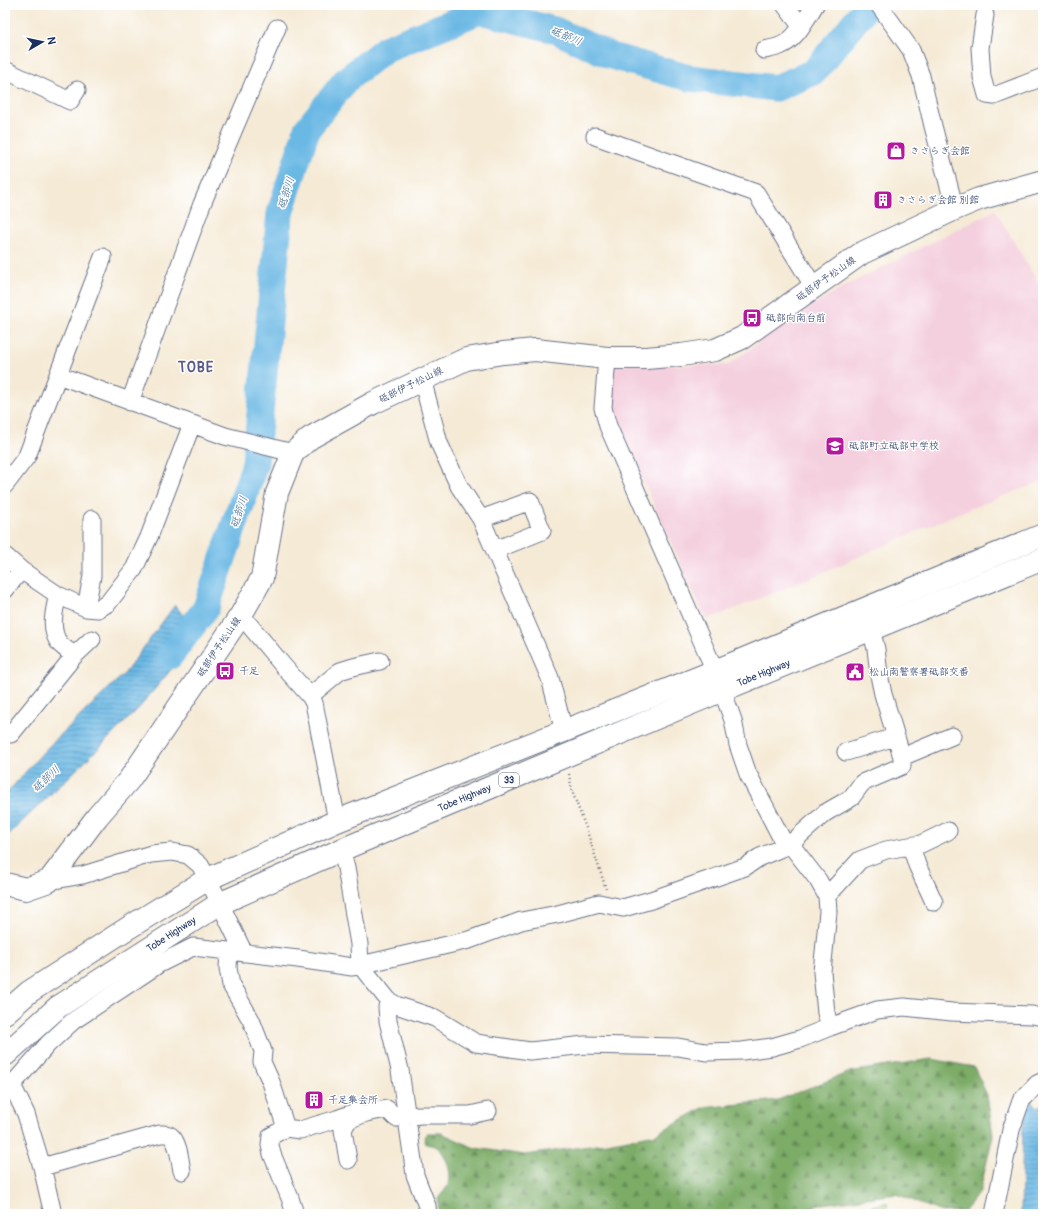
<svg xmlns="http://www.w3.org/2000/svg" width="1048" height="1219" viewBox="0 0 1048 1219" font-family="Pangolin,'Klee One',sans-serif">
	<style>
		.built { fill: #f4cfde }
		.green { fill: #9bc775; stroke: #5b7b6a }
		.forest { fill: url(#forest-firs); stroke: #4c6e62 }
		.water { fill: url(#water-rules); stroke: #4274a1 }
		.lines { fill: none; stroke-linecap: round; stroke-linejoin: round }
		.river { stroke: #6ab8e4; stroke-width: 27 }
		.minor-casing { stroke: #677088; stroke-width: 19 }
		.major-casing { stroke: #677088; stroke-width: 24 }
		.highway-casing { stroke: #677088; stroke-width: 24 }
		.path { stroke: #677088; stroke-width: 2.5; stroke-dasharray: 1 3; stroke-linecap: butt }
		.minor { stroke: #fff; stroke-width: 17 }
		.major { stroke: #fff; stroke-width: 22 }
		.highway { stroke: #fff; stroke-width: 22 }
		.labels { text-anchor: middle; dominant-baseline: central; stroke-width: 3; stroke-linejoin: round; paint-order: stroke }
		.shield { fill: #fff; stroke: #5f6d8e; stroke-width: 1 }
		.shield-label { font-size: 9px; font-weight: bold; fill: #1b2f5e }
		.poi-label { font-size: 10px; fill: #1b2f5e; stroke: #fff; text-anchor: start }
		.street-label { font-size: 10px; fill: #1b2f5e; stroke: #fff }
		.water-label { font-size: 11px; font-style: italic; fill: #375f8d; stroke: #fff }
		.district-label { font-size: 14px; font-weight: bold; letter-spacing: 1px; fill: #5c5b88; stroke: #fff }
	</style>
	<defs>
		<pattern id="forest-firs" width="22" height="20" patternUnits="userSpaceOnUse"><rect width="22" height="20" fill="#7cac66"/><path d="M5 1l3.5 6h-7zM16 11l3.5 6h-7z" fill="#658c57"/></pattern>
		<pattern id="water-rules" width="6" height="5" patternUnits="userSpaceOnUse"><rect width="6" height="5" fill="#6ab8e4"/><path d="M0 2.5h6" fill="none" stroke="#5696bc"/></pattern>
	</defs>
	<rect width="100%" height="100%" fill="#fff"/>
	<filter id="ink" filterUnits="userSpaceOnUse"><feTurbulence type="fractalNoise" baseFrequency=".025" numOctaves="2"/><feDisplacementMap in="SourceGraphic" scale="8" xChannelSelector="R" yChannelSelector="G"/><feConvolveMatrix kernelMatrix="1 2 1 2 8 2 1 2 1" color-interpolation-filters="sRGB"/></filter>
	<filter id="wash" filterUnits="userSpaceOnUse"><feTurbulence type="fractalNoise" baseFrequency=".012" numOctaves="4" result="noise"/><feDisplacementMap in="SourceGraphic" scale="16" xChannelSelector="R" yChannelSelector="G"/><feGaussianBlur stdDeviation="0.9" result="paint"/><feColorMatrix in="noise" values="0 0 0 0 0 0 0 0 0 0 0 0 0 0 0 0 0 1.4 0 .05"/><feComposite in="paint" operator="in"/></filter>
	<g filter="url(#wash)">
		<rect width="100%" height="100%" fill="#f5ead5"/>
		<!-- built -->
		<path class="built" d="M995,210L1043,291V481L961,512L794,585L706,620L612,411L614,365H728L790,319L842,288Z"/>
		<!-- green -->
		<path class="green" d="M887,1202L888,1214H845Z"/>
		<!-- forest -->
		<path class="forest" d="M931,1059L974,1067L987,1095L993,1135L980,1191L965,1211L941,1212L897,1194L814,1205L817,1214H439L438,1198C443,1193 450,1185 450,1177C450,1168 445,1153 438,1148C435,1145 430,1145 426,1144L424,1137L427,1133H441L475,1148L525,1155L590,1146L656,1134L703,1108L778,1100L850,1072Z"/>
		<!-- water -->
		<path class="water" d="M175,605L199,636L139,708L99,748L5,838V795L47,748L125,673Z
			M1031,1100L1038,1107L1043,1102V1214H1021L1023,1127L1029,1101Z"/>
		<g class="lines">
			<!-- river -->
			<path class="river" d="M170,656L206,608L255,464L280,213L307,129L346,80L385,49L480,11L555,30L611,56L689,78L776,88L814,72L861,14L867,5"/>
		</g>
	</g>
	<g filter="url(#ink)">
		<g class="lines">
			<defs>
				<path id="minor" d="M785,5L801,26
					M879,5L911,50L921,76L933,126L955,209
					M985,15L980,48L982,77L987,95L994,96L1043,77
					M764,50C769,49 775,48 780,46C796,40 806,19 815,5
					M5,70L70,101L77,90
					M595,136L756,193L814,287
					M607,358L603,408L608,426L715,671L733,720L738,745L748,774L783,841L794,849L818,880L827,896L828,912L822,972L826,1013L830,1027
					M58,375L225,436L293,453
					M422,379L439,443L459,486L481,519L550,678L564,731
					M130,402L202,204L277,28
					M5,485L27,456L103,257
					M481,519L530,501L542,531L495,550
					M5,556L21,570L58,595L86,608L98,609L108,603L134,569L149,537L192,424
					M5,590L21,570
					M58,595C54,610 49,631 60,644C64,648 70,652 74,656
					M86,608L92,576V519
					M241,615L285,668L310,696L314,703L337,821
					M310,696L340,671L353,667L380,661
					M11,734L74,656L92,639
					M846,752L895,737
					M902,757L952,736
					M911,846L917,865L934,902
					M341,850L346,868L359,944L360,965L389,1001L396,1005L435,1018L476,1043L530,1051L585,1045L678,1047L706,1052L742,1051L772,1047L800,1039L830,1027L877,1010L904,1007L952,1012L1032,1015L1043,1017
					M49,881L83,875L151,854L172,852L188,855L200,865L208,879L244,953
					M827,896L860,860L886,850L921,844L948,831
					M229,951L228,968L231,985L251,1020L263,1051L262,1062L271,1082L286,1128L271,1136L270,1145L272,1154L290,1198L295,1214
					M389,1001L387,1007L388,1021L400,1070L415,1175L427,1206L428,1214
					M12,1085L26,1114L42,1167L53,1214
					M5,1090L12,1085L48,1044L73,1021L159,964L193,947L298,959L352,967L469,940L521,921L558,914L599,903L623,908L651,900L745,867L760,857L789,845L825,813L851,798L862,783L902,766V757L883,694L879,675L876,649L871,629
					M286,1128L300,1130L337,1119L356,1112
					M348,1160L343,1130L348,1120L366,1113L387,1109L396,1118L420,1115H470L488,1111
					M42,1167L160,1134C164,1134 169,1133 172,1137C179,1145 180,1161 182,1171
					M994,1214L1011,1130L1021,1101L1037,1084L1043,1081"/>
				<path id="major" d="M5,884L26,889L49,881L97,817L129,780L241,615L262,578L277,493L293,453L310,438L373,403L466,359L503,353L535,350L607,358H646L681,355L715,350L742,338L862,253L955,209L979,199L1043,181"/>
				<g id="highway">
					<path d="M5,1013L29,992L128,928L208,879L337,821L715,671L1043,535"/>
					<path id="s1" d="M5,1055L58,1007L219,904L341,850L723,690L1043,559"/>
				</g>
			</defs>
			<!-- minor casing -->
			<use href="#minor" class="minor-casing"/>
			<!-- major casing -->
			<use href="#major" class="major-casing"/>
			<!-- highway casing -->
			<use href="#highway" class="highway-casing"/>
			<!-- path -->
			<path class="path" d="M569,774L572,791L586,828L606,889"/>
			<!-- minor -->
			<use href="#minor" class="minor"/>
			<!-- major -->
			<use href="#major" class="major"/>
			<!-- highway -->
			<use href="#highway" class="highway"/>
		</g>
	</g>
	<!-- icons -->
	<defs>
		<symbol id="shop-square" viewBox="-11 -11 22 22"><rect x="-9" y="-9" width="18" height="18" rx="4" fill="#b5179e" stroke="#fff"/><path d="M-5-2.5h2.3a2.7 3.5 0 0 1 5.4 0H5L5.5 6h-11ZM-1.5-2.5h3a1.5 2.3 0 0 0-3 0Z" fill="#fff"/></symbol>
		<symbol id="building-square" viewBox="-11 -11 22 22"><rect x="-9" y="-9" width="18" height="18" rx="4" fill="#b5179e" stroke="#fff"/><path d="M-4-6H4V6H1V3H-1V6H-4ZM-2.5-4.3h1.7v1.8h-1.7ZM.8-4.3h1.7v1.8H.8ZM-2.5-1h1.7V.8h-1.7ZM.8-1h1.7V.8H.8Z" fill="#fff"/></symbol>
		<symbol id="bus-square" viewBox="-11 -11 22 22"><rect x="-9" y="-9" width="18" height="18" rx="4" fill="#b5179e" stroke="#fff"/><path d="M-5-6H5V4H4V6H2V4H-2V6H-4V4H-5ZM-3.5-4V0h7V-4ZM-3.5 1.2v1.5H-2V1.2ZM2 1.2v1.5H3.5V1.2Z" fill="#fff"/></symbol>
		<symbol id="school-square" viewBox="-11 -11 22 22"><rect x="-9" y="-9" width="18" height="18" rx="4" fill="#b5179e" stroke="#fff"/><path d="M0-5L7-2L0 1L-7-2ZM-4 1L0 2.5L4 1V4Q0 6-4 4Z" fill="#fff"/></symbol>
		<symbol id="civic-square" viewBox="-11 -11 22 22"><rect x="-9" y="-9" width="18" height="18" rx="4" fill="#b5179e" stroke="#fff"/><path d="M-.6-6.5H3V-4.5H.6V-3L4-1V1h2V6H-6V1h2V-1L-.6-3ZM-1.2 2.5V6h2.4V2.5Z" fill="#fff"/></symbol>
	</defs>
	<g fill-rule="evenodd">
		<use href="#shop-square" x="885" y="140" width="22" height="22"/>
		<use href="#building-square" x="872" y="189" width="22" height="22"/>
		<use href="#bus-square" x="741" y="307" width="22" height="22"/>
		<use href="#school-square" x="824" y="435" width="22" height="22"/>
		<use href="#bus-square" x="214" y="660" width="22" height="22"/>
		<use href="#civic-square" x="844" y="661" width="22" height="22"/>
		<use href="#building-square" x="303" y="1089" width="22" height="22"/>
	</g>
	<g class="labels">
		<!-- shield labels -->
		<rect class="shield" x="499" y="773" width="20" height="14" rx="3"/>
		<g class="shield-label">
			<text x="509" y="780">33</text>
		</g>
		<!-- poi labels -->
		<g class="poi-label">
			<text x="910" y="151">きさらぎ会館</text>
			<text x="897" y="200">きさらぎ会館 別館</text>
			<text x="766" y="318">砥部向南台前</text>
			<text x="849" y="446">砥部町立砥部中学校</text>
			<text x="239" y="671">千足</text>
			<text x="869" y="672">松山南警察署砥部交番</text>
			<text x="328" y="1100">千足集会所</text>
		</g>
		<!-- street labels -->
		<g class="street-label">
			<text transform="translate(826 279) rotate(-35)">砥部伊予松山線</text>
			<text transform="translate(411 385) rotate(-26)">砥部伊予松山線</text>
			<text transform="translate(219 647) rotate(-56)">砥部伊予松山線</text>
			<text stroke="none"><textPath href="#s1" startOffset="854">Tobe Highway</textPath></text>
			<text stroke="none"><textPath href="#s1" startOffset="530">Tobe Highway</textPath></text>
			<text stroke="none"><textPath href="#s1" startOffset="206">Tobe Highway</textPath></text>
		</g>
		<!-- water labels -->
		<g class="water-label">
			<text transform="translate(566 36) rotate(23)">砥部川</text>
			<text transform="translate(286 193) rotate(-72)">砥部川</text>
			<text transform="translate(239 512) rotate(-71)">砥部川</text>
			<text transform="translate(46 779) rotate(-43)">砥部川</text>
		</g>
		<!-- district labels -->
		<g class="district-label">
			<text x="196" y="367">TOBE</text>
		</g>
	</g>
	<!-- margin -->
	<rect width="1048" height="1219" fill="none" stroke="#fff" stroke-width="20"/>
	<!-- north arrow -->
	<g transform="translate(42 42) rotate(81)" stroke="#ffffff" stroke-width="3" paint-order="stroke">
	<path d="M0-3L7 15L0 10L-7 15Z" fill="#1b2f5e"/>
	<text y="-6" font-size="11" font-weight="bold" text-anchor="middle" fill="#1b2f5e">N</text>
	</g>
</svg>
